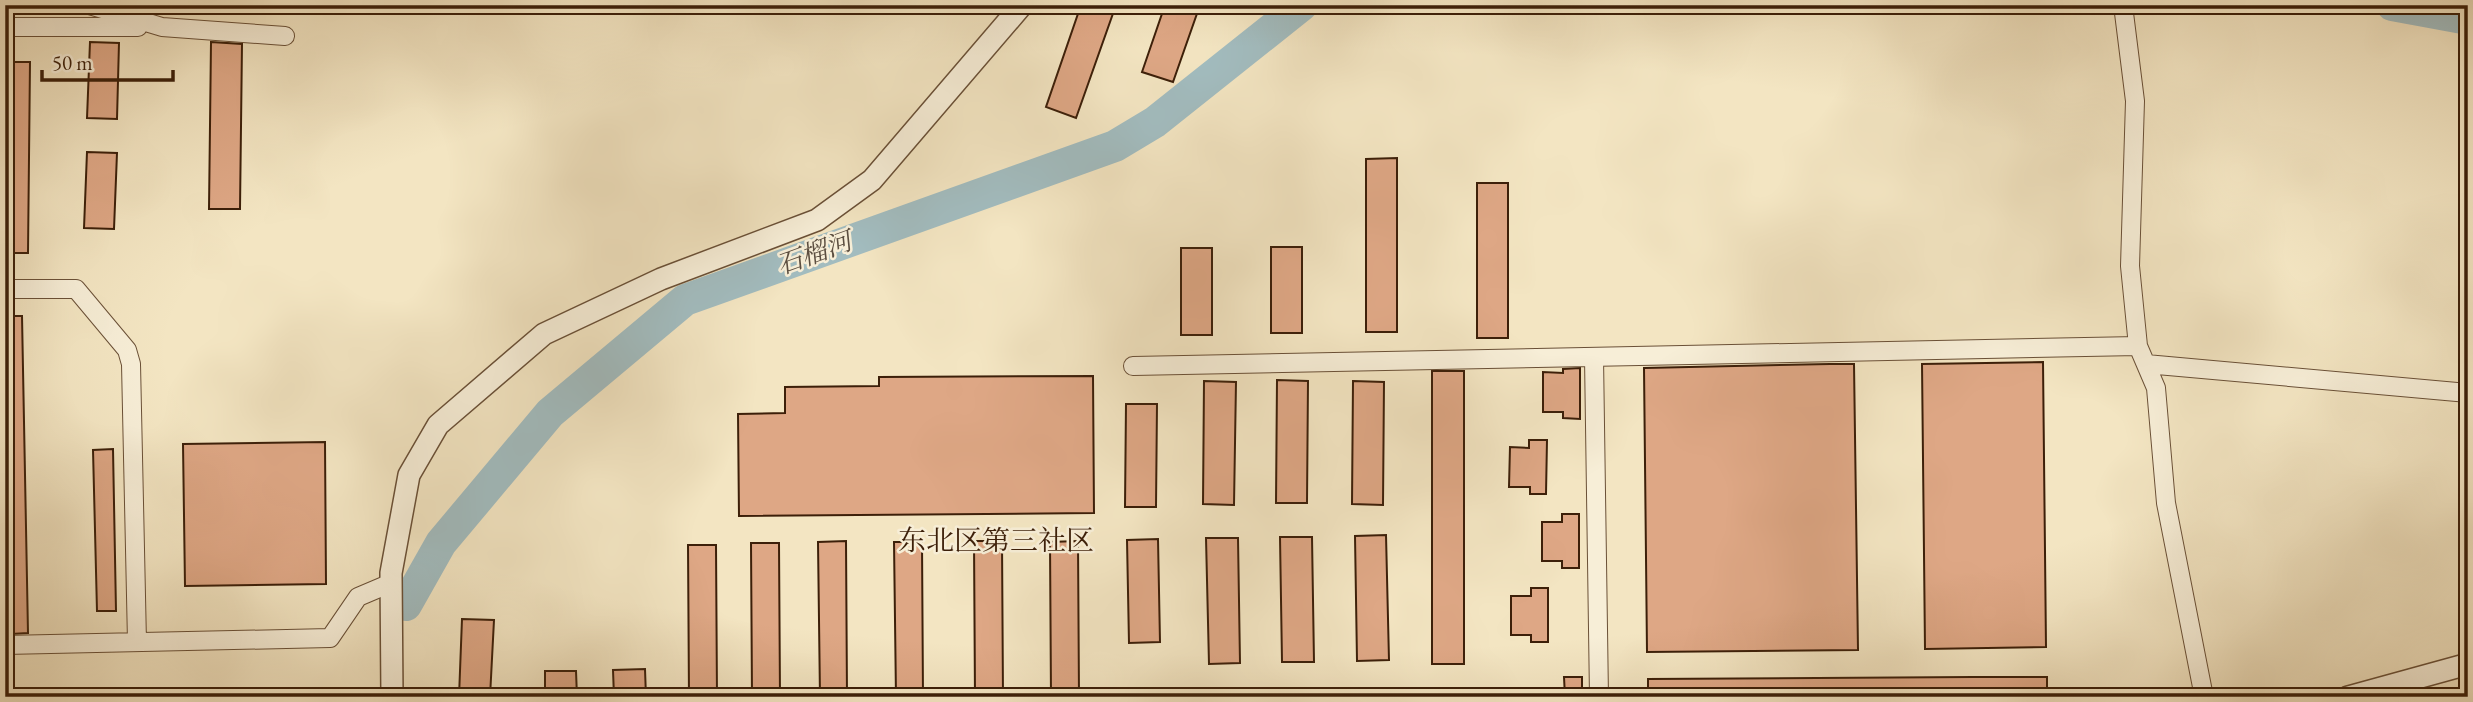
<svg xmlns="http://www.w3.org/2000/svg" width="2473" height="702" viewBox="0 0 2473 702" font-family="'EB Garamond','Noto Serif SC',serif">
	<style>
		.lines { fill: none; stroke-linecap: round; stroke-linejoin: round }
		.river { stroke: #a2bcbf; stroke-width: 32 }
		.building { fill: #dea785; stroke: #3c1f09; stroke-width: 2 }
		.minor-casing { stroke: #6a5037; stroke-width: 20 }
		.tertiary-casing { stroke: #6a5037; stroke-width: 24 }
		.minor { stroke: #f7eed7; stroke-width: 18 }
		.tertiary { stroke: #f7eed7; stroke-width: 21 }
		.labels { text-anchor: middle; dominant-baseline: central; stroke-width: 5; stroke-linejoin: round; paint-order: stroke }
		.water-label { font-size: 26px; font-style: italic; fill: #5b4e40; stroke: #f7eed7 }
		.quarter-label { font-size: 28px; fill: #3c1f09; stroke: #f7eed7 }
	</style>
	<rect width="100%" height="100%" fill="#f3e5c2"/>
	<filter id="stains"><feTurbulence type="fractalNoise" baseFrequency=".00286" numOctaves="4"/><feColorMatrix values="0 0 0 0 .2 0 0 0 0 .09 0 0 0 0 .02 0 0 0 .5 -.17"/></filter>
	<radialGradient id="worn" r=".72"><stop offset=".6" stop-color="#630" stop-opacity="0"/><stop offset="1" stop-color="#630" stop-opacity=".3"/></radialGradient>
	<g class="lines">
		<!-- river -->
		<path class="river" d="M2392,5L2468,19
			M406,605L441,543L550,413L685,300L1115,146L1155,122L1302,5"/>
	</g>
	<!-- building -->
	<path class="building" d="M1081,5H1116L1076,118L1046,107Z
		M1165,5H1200L1173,82L1142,72Z
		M90,42L119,43L117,119L87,118Z
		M211,42L242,44L240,209H209Z
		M5,62H30L28,253H5Z
		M87,152L117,153L114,229L84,228Z
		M1397,158V332H1366V159Z
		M1477,183H1508V338H1477Z
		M1271,247H1302V333H1271Z
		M1181,248H1212V335H1181Z
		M5,316H22L28,633L11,634V628H5V589H10L11,562H5Z
		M2043,362L2046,647L1925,649L1922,364Z
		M1830,364H1854L1858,650L1647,652L1644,368Z
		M1580,368V419L1563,418V412H1543V372L1563,373V369Z
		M1432,371H1464V664H1432Z
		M1093,376L1094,513L739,516L738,414L785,413V387L879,386V377Z
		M1277,380L1308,381L1307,503H1276Z
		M1204,381L1236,382L1234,505L1203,504Z
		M1353,381L1384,382L1383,505L1352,504Z
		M1126,404H1157L1156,507H1125Z
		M1529,440H1547L1546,494H1530V487H1509L1510,447L1529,448Z
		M325,442L326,584L185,586L183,444Z
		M113,449L116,611H97L93,450Z
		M1562,514H1579V568H1562V561H1542V522H1562Z
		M1386,535L1389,660L1357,661L1355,536Z
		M1280,537H1312L1314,662H1282Z
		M1206,538H1238L1240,663L1209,664Z
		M1158,539L1160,642L1129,643L1127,540Z
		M846,541L847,697H820L818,542Z
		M974,541H1002L1003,697H975Z
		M1078,541L1079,697H1051L1050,542Z
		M894,542H922L923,697H896Z
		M751,543H779L780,697H752Z
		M688,545H716L717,697H689Z
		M1531,588H1548V642H1531V635H1511V596H1531Z
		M462,619L494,620L490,697H459Z
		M645,669L646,697H614L613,670Z
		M545,671H576L577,697H545Z
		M1564,677H1582V697H1565Z
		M1973,677H2047V697H1648V679Z"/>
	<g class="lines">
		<defs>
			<path id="minor" d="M89,5L162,27L285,36
				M2123,5L2135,101L2130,266L2138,346L2156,388L2166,503L2204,697
				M5,27H138
				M5,289H76L127,350L131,364L137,642
				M1594,357L1599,697
				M2146,364L2468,393
				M1133,366L2138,346
				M5,645L330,638L358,597L391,583"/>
			<path id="tertiary" d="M392,697L391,573L409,475L438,425L544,334L661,279L817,220L872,180L1022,5
				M2348,697L2468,664"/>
		</defs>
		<!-- minor casing -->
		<use href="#minor" class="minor-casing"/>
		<!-- tertiary casing -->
		<use href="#tertiary" class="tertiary-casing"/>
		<!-- minor -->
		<use href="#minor" class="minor"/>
		<!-- tertiary -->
		<use href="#tertiary" class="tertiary"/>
	</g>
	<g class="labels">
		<!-- water labels -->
		<g class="water-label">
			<text transform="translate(814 253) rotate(-20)">石榴河</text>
		</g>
		<!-- quarter labels -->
		<g class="quarter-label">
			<text x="996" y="540">东北区第三社区</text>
		</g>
	</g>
	<!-- margin -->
	<rect width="2473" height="702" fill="none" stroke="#f3e5c2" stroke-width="28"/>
	<rect x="7" y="7" width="2459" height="688" fill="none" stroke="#3c1f09" stroke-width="3.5"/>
	<rect x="14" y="14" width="2445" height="674" fill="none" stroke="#3c1f09" stroke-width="2"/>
	<!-- scale -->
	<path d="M42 70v10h131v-10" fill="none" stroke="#3c1f09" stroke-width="3.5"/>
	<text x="52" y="70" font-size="21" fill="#3c1f09" stroke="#f7eed7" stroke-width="5" paint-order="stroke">50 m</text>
	<rect width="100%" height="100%" filter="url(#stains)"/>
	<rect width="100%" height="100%" fill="url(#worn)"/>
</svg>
